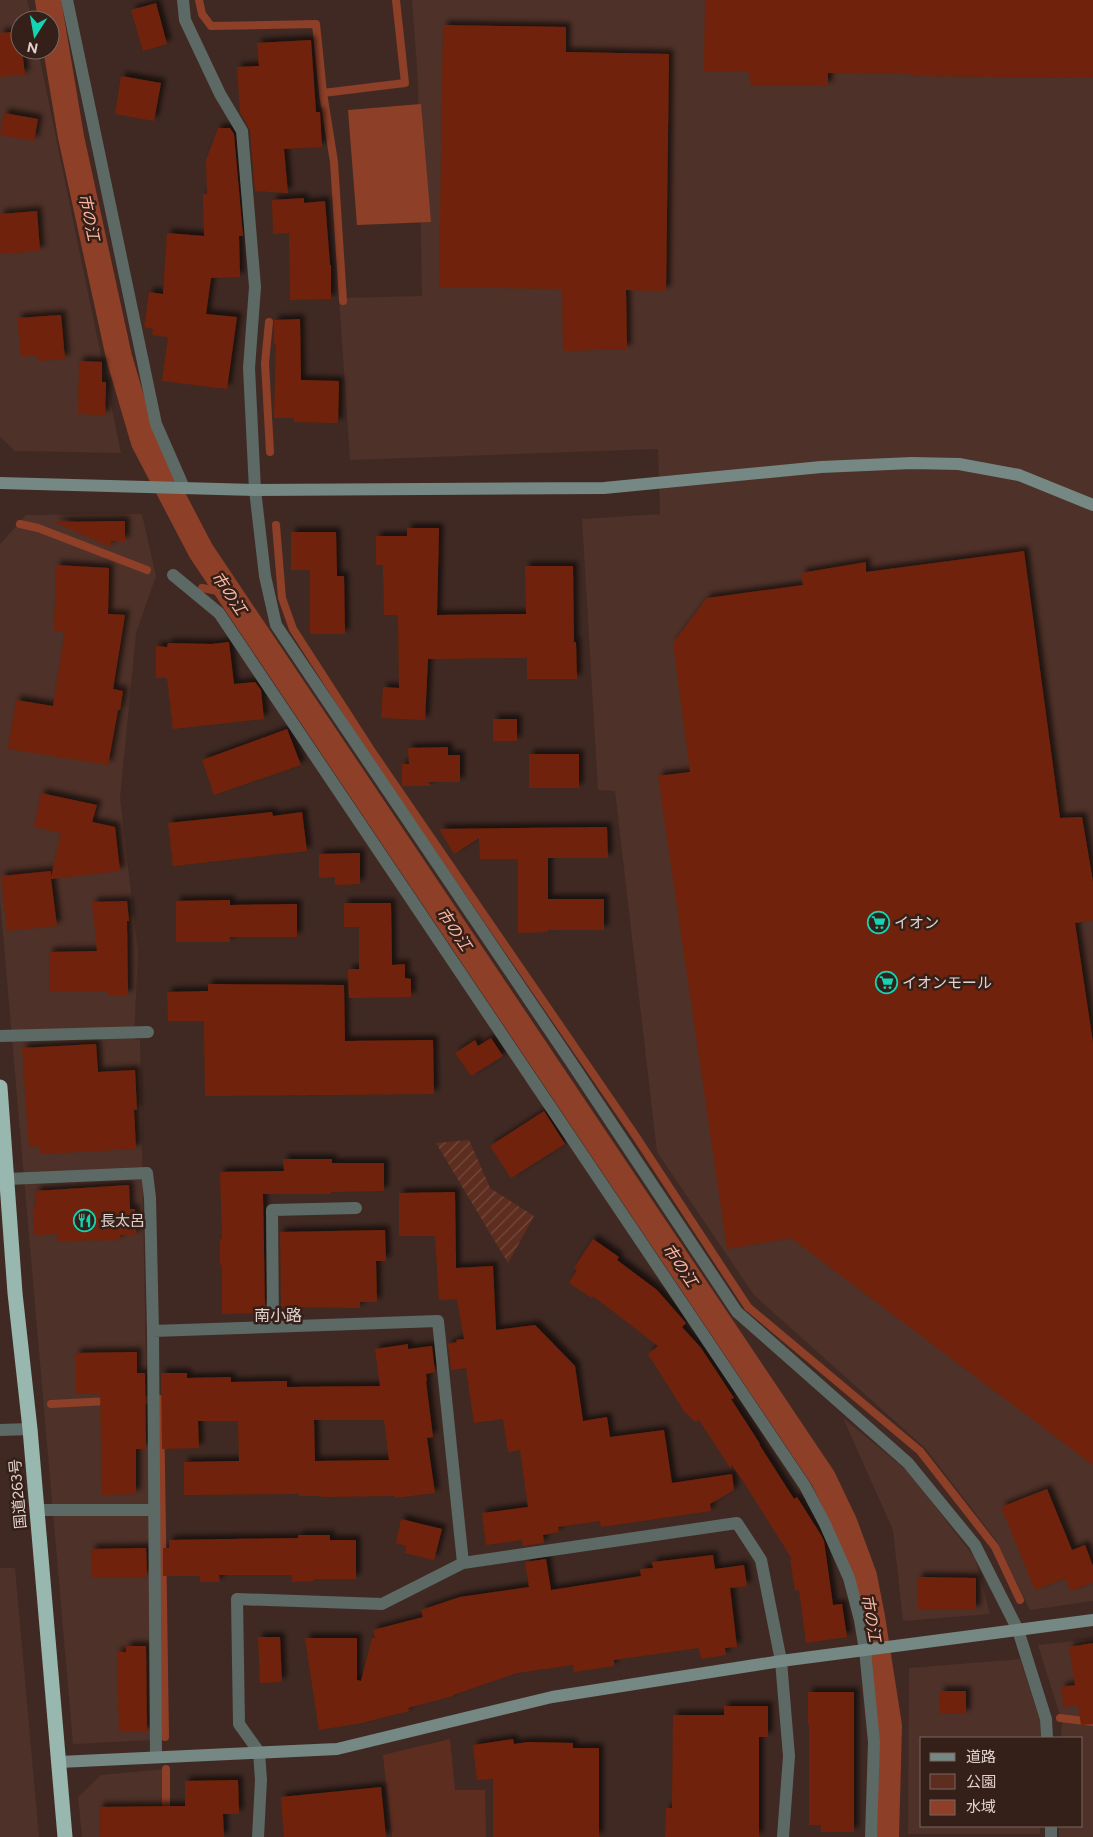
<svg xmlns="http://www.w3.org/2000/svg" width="1093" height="1837" viewBox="0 0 1093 1837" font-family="Figtree,'Noto Sans JP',sans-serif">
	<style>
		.built { fill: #4e3128 }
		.park { fill: #5d2e20 }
		.garden { fill: url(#garden-furrows) }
		.water { fill: #8d3f27 }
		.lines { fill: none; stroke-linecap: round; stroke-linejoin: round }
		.stream { stroke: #8d3f27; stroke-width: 8 }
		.canal { stroke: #8d3f27; stroke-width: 26 }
		.building { fill: #702409; fill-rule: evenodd; filter: url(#shadow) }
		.lane { stroke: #5c6965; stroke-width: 12 }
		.street { stroke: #5c6965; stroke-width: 12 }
		.secondary { stroke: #758883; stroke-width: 12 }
		.highway { stroke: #98b7ae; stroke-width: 15 }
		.labels { text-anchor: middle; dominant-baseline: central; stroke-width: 5; stroke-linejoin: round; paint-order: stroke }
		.poi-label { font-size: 15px; fill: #e0d1cd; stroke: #352019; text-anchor: start }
		.street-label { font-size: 15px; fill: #e0d1cd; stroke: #352019 }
		.water-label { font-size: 16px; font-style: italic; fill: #fdb8a3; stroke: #352019 }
		.neighbourhood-label { font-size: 16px; fill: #e0d1cd; stroke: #352019 }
	</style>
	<defs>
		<pattern id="garden-furrows" width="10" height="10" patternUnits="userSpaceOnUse" patternTransform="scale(1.25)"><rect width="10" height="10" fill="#5d2e20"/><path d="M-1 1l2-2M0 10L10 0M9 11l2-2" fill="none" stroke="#744b3f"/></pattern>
		<filter id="shadow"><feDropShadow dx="4.5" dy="-4.5" stdDeviation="2.5" flood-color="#0009"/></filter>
	</defs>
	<rect width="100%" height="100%" fill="#402923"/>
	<!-- built -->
	<path class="built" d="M0,0H27L32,20H20V50H38L121,453L15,451L0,437Z
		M412,0H1093V1601L1030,1610L996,1540L925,1448L754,1295L657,1152L615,791L598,790L582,519L660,514L658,449L350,460L339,298L422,296L418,82Z
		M142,514L156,576L136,633L120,798L138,952L134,1039L140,1040L153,1740L73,1744L0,900V544L26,515Z
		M843,1418L908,1471L975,1558L990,1614L903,1621L893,1530Z
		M0,1568H15L39,1837H0Z
		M1093,1639V1837H1059V1826H1082V1738H1061L1062,1722L1038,1645Z
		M1020,1659L1040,1720V1738H922V1826H1040V1834H908L909,1668Z
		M166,1769V1837H82L78,1797L101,1775Z"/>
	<!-- park -->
	<path class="park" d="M450,1739L455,1790H485L486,1837H392L383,1755Z"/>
	<!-- garden -->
	<path class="garden" d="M469,1140L490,1188L534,1216L508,1263L436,1143Z"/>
	<!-- water -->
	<path class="water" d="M421,104L431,222L357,225L348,110Z"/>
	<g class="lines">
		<!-- stream -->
		<path class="stream" d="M199,0L202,14L211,26L316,24L323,93L334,162L343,301
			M323,93L405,83L396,0
			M269,322L265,363L270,452
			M20,524L38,528L147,570
			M276,525L282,598L293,629L371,750L635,1135L748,1307L920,1451L995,1547L1020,1600
			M202,588L229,593
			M135,1400L160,1399L165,1737
			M51,1404L109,1401
			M1060,1718L1093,1722
			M166,1769V1815"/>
		<!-- canal -->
		<path class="canal" d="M48,0L71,137L119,357L144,442L201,551L823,1478L844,1522L864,1576L872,1617L889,1726L886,1837"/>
	</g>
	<!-- building -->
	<path class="building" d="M705,0H1093V78L910,76V74L828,73V86L751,85L748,72H704Z
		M156,3L167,44L143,51L131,10Z
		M443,25L566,27V52L669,54L666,291L626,290L627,349L563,351L562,289L439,287Z
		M20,31V50H22L25,75L0,77V33Z
		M311,40L316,112H320L322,147L284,149L288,193L255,191L250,130L240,112L237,67L259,66L257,43Z
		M121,76L161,83L154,121L115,114Z
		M4,113L38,119L34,141L0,135Z
		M218,128H230L234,134L243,236H239L240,277L211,278L206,314L237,317L227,389L162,381L168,337L152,335L153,329L144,327L149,292L163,294L167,233L204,236L203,194H207L206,160Z
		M304,198V203L325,201L330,265H331V299L290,300L289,233L273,234L272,200Z
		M37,211L40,251L0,254V214Z
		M61,315L65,359L37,361V355L21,357L17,318Z
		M300,319L301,380L339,381L338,423L294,422V418H274L276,344H274V320Z
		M79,361L102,362V382H106L105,415L78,414Z
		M125,521V541H111L110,547L54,522Z
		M407,528H439L437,615L526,614L525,566H573L574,642H576L577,679H527V658L428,659L425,720L381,718L383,687L399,688L398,615H384L383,565H376V536H407Z
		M291,532H336L337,576H344L345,634H310V570H291Z
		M1024,551L1060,818L1082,817L1093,882V920L1075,923L1093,1043V1465L791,1238L727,1249L658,776L690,772L673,643L707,598L803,585L801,573L866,562V572Z
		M56,565L109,568L108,614L125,615L113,689L123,691L120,710H118L108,765L8,749L16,700L53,706L65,631H54Z
		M229,642L234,684L255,682L261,690L264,719L173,729L167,678H156V646L167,647L168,643L212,644Z
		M493,719H517V741H493Z
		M287,729L301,765L214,795L202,760Z
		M448,747V755H460V782H428L431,786H402V764H409L408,748Z
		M529,754H579V788H529Z
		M41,793L97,805L92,822L115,827L120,871L51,879L57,926L7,931L1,876L51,871V877L61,833L34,827Z
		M272,812L273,816L302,812L307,851L173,866L168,823Z
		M607,827L608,858H548V899H604V930H548V932L518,933V859H480L479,838L454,854L439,829Z
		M360,853V884L335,885V877L319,878V854Z
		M230,900V905L297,904V937H230V942H176V901Z
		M127,901L129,921H127L128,995H108L107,991L49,992V952L97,951L92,902Z
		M344,903H391L392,965L405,964V978L411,979V997L349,998L348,969H359V927H344Z
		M208,984L344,985L345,1041L433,1040L434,1094L205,1096L204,1021H168L167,992L208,991Z
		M491,1038L503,1056L471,1076L455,1053L475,1040L478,1046Z
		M96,1044L98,1072L135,1070L137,1110H134L136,1149L40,1154L39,1146L29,1147L22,1048Z
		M544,1111L565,1144L511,1178L490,1146Z
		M283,1159H332V1163H384V1191L331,1192V1194H263L265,1307H258V1313L222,1314V1265H220V1239H222L220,1172L284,1171Z
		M129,1185L130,1209H135L136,1235H120L119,1240L57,1241V1234L34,1235L33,1205H36L35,1191Z
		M455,1192L456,1268L493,1266L496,1330L535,1325L575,1366L583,1421L607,1417L610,1437L664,1430L672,1483L732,1474L734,1490L710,1504L711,1511L601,1527L600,1521L558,1527L559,1532L543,1535L544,1543L523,1546L522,1540L486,1545L482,1513L528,1507L520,1450L508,1452L503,1419L474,1423L466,1368L451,1370L448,1344L457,1342L456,1340L464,1339L457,1299L439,1300L435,1236H399V1193Z
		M385,1230L386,1261H376L377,1302H360V1308L281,1307L280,1232Z
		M593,1239L619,1257L617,1260L657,1290L686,1323L682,1327L701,1348L734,1398L731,1399L760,1444H759L794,1499L797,1497L821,1535L824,1541L833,1605L842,1604L847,1637L806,1643L799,1590L795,1591L790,1559H792L745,1484L731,1464V1469L699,1420L695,1422L684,1411L648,1354L658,1346L593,1296L592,1298L569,1283L577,1270L574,1268Z
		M408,1344V1349L432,1346L435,1372L426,1374L427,1381H426L433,1437L427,1438L435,1493L395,1498V1496L321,1497V1496H299V1494L184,1495V1462L239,1461L238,1421H198L199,1448L162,1449L161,1373H187V1378L231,1377V1382L287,1381V1387L380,1386L375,1349ZM314,1420H384L389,1460L315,1461Z
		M137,1352V1373H145L146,1449H136V1494L102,1495L100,1394H76V1353Z
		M1047,1489L1072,1550L1085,1545L1093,1566V1582L1071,1591L1065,1578L1035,1590L1001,1507Z
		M401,1519L442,1529L434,1560L405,1553L406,1546L396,1543Z
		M298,1535H330V1540H356V1579H314V1581L292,1582V1575H219L220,1582H200V1576H163V1548H169V1540L298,1538Z
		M146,1548L147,1576H143V1578H92L91,1549Z
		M713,1555L715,1569L744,1565L747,1586L730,1588L737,1647L725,1648L726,1655L701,1659L699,1648L614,1660V1666L574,1672L573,1665L517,1673L453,1695V1696L408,1708L409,1711L362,1723L319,1730L305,1638H357V1680L361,1681L372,1638H375L373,1630L423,1617L421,1610L460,1597L529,1587L525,1562L546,1559L551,1590L641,1576L640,1569L653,1568L652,1562Z
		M918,1577L976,1578V1610H918Z
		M258,1637H280L282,1682L260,1683Z
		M1093,1643V1724L1081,1725L1078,1705L1064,1707L1061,1687L1075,1685L1069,1647Z
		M126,1646H146L147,1732H119L117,1652H126Z
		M940,1691H966V1714H939Z
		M808,1692H854V1832H821V1825H809V1724H808Z
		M724,1706H768V1737H759V1837H665L666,1808H672L673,1715H724Z
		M513,1739L514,1744L528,1742L573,1743V1748H599V1837H493V1779L477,1780L473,1745Z
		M238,1780L239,1814H223L224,1837H99V1807L185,1806V1781Z
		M381,1787L386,1837H284L281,1797Z"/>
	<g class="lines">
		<!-- lane -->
		<path class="lane" d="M173,575L219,613L805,1486L825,1524L849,1578L860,1620L865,1650L874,1742L871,1837"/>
		<!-- street -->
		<path class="street" d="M67,0L156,424L184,488
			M183,0L185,20L220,94L242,131L255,287L249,368L255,490L265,576L276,625L569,1059L737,1312L908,1463L975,1545L1018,1630L1046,1719L1047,1738
			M0,1036L148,1032
			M7,1179L147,1173L150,1198L153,1331L156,1757
			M273,1326L272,1210L356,1208
			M153,1331L438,1321L463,1563
			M0,1430L30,1429
			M37,1510H154
			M1051,1826V1837
			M258,1837L261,1780L259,1752L239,1724L237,1599L382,1604L463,1563L737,1523L761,1560L781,1661L789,1756L783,1837"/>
		<!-- secondary -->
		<path class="secondary" d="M0,483L255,490L604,488L821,467L912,463L959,464L1019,475L1093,505
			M59,1762L337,1749L552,1697L781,1661L1093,1620"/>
		<!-- highway -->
		<path class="highway" d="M0,1087L15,1293L30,1429L65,1837"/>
	</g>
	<!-- icons -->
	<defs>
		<symbol id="supermarket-ring" viewBox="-11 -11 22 22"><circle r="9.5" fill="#352019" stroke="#14d5b3" stroke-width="1.5"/><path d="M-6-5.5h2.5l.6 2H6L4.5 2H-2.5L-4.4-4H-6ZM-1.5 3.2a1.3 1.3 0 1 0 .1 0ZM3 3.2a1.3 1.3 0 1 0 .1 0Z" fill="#14d5b3"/></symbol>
		<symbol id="restaurant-ring" viewBox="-11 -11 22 22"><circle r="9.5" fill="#352019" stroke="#14d5b3" stroke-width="1.5"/><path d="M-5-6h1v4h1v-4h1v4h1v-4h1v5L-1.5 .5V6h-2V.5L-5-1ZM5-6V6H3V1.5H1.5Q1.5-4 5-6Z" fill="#14d5b3"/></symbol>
	</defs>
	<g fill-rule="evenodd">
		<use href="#supermarket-ring" x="866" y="910" width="25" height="25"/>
		<use href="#supermarket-ring" x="874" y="970" width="25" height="25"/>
		<use href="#restaurant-ring" x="72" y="1208" width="25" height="25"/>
	</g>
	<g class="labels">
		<!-- poi labels -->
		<g class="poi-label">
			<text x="894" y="923">イオン</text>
			<text x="902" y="983">イオンモール</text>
			<text x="100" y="1221">長太呂</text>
		</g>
		<!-- street labels -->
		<g class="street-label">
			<text transform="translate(18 1494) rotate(-95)">国道263号</text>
		</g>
		<!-- water labels -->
		<g class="water-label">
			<text transform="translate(89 217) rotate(78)">市の江</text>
			<text transform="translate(229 593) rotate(56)">市の江</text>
			<text transform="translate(454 929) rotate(56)">市の江</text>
			<text transform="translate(680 1265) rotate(56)">市の江</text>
			<text transform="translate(871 1618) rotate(80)">市の江</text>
		</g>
		<!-- neighbourhood labels -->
		<g class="neighbourhood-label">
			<text x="278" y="1315">南小路</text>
		</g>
	</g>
	<!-- legend -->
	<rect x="920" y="1737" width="162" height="90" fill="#352019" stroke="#796761"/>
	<rect x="930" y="1753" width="25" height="8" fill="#758883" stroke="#796761"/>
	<text x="966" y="1762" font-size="15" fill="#e0d1cd">道路</text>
	<rect x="930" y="1774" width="25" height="15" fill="#5d2e20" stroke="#796761"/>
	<text x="966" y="1787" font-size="15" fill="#e0d1cd">公園</text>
	<rect x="930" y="1800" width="25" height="15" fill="#8d3f27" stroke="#796761"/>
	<text x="966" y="1812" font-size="15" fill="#e0d1cd">水域</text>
	<!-- north arrow -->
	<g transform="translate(35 35) rotate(191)"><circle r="24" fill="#352019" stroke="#796761"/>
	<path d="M0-4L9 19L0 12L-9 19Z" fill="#14d5b3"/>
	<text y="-8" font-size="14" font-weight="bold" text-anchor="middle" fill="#e0d1cd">N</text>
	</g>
</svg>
